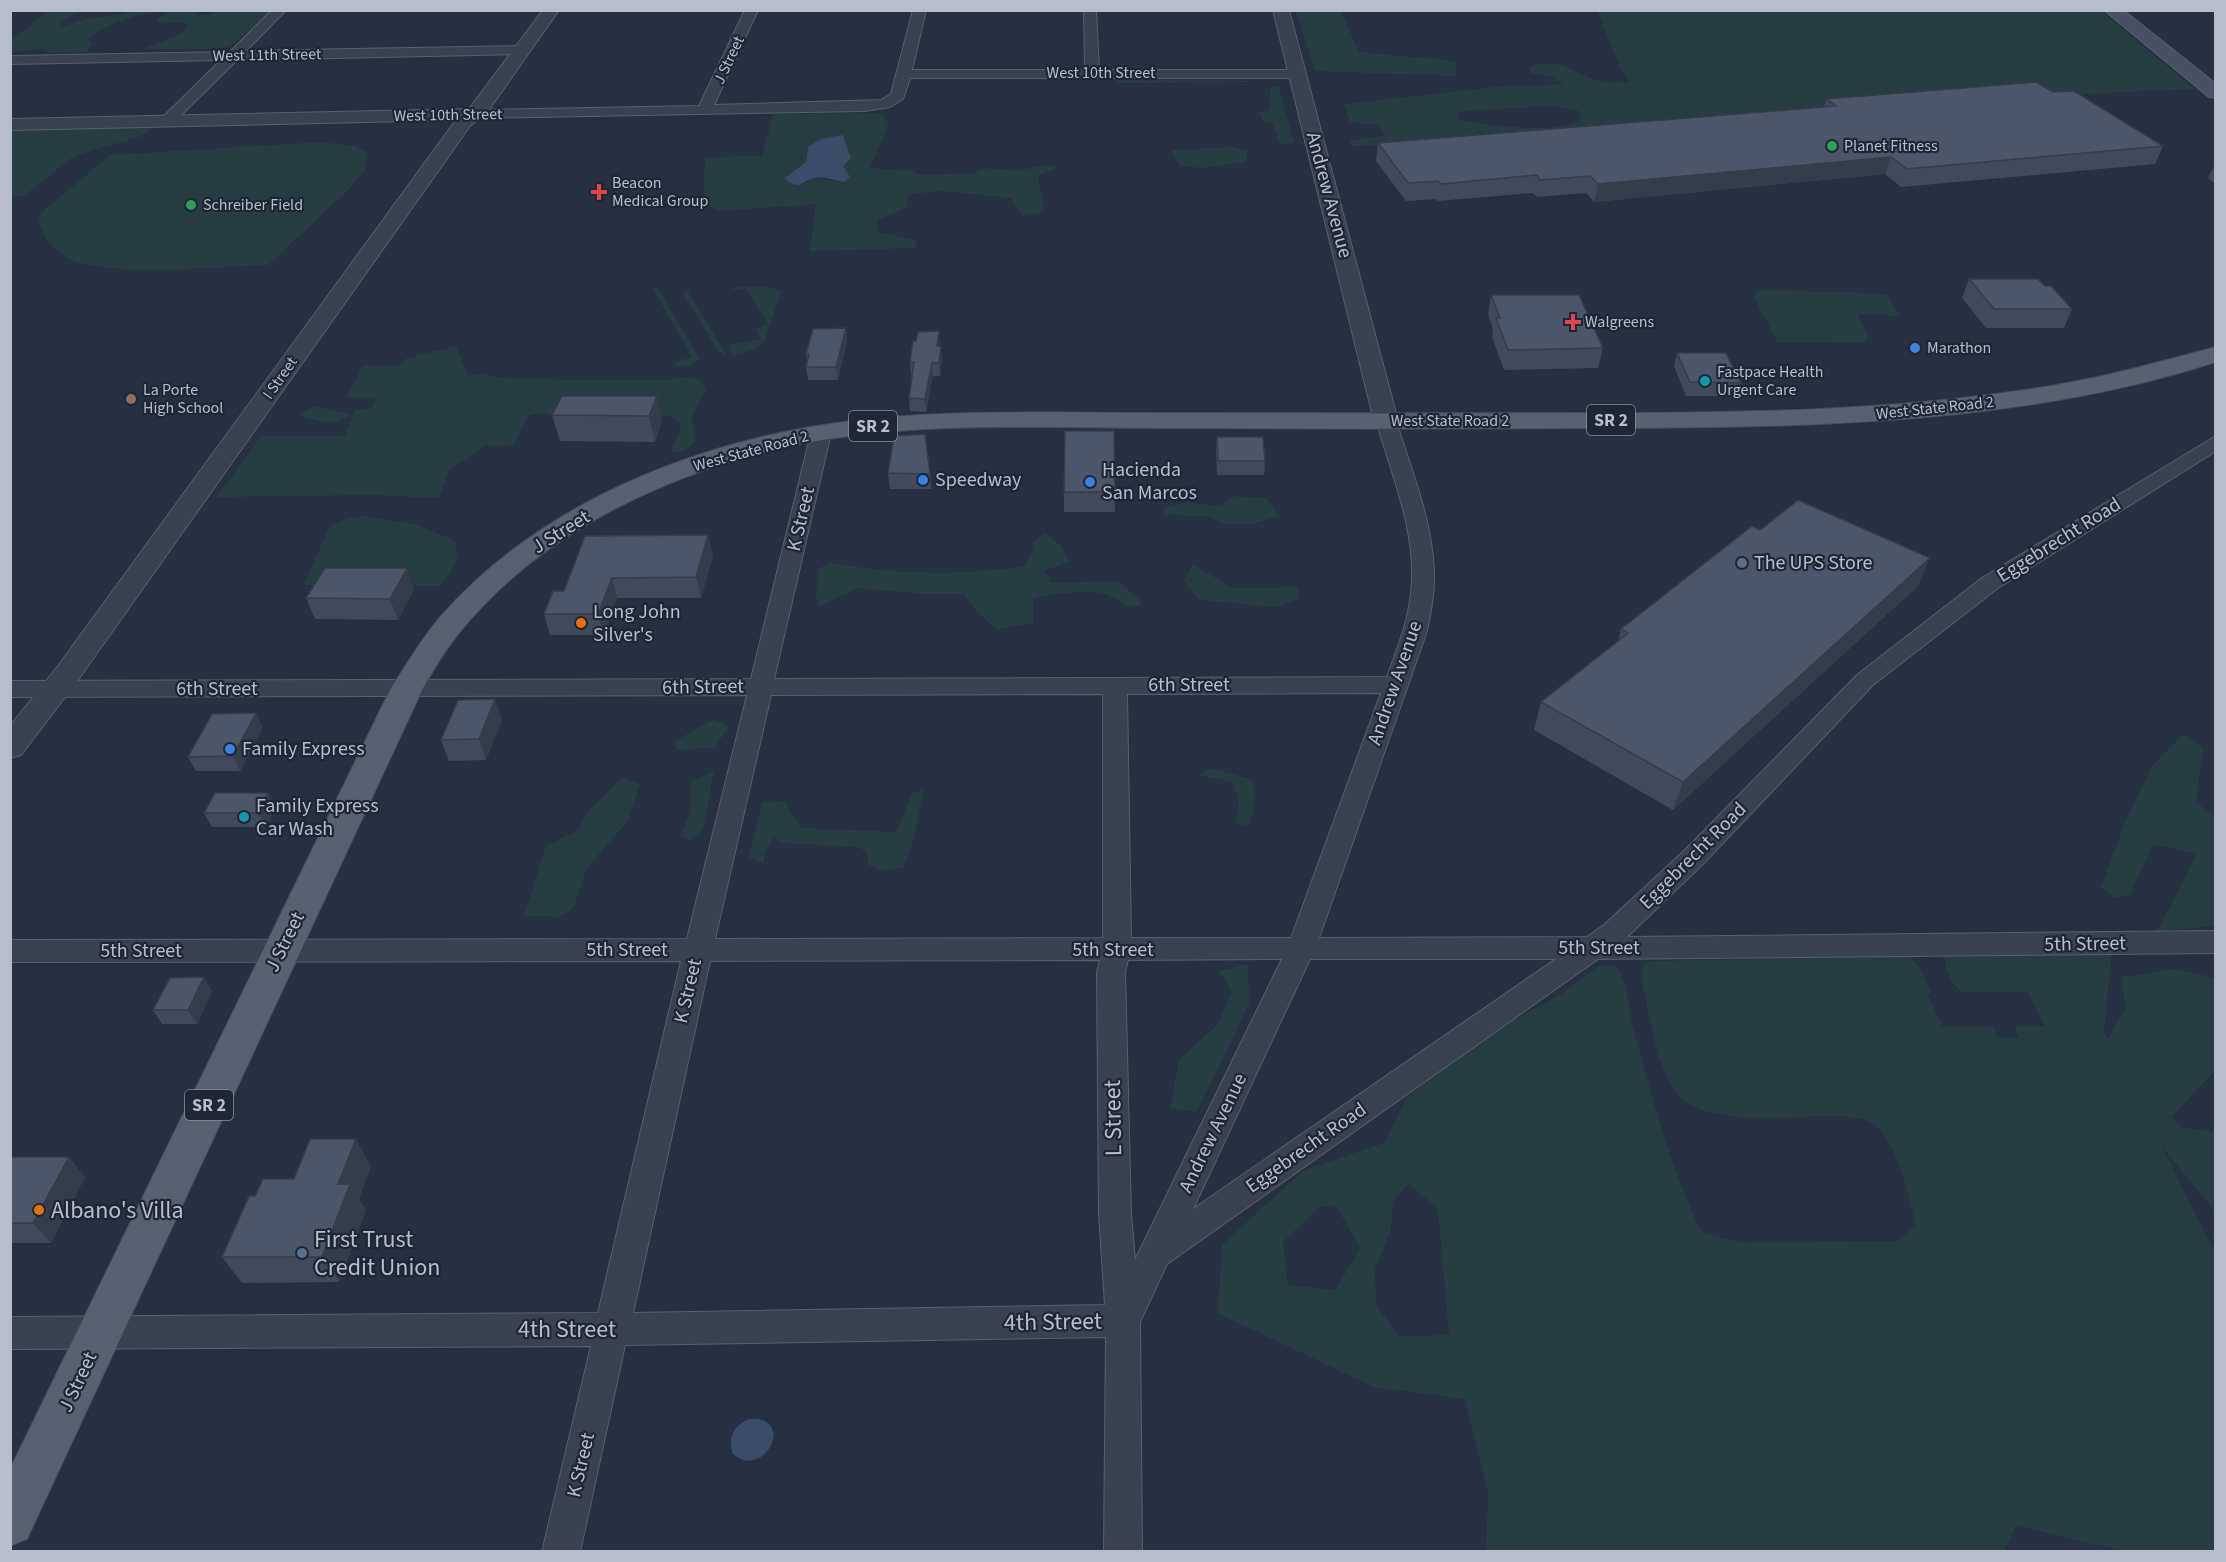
<svg xmlns="http://www.w3.org/2000/svg" width="2226" height="1562" viewBox="0 0 2226 1562" font-family="'Source Sans 3',sans-serif">
	<style>
		.green { fill: #283d41; fill-rule: evenodd }
		.water { fill: #3c4c68 }
		.lines { fill: none; stroke-linecap: round; stroke-linejoin: round }
		.minor-casing { stroke: #58606d; stroke-width: 2 }
		.tertiary-casing { stroke: #58606d; stroke-width: 2 }
		.secondary-casing { stroke: #58606d; stroke-width: 2 }
		.primary-casing { stroke: #444b59; stroke-width: 2 }
		.minor { fill: #3a4250; fill-rule: evenodd }
		.tertiary { fill: #3a4250; fill-rule: evenodd }
		.secondary { fill: #485163; fill-rule: evenodd }
		.primary { fill: #586170; fill-rule: evenodd }
		.wall { fill: #414a5a }
		.shaded-wall { fill: #353c4a }
		.building { fill: #4c5669; stroke: #353c4a; stroke-width: 1.5 }
		.leisure-dot { fill: #2e9e5b; stroke: #1f2735; stroke-width: 2 }
		.health-dot { fill: #e0444e; stroke: #1f2735; stroke-width: 2 }
		.shop-dot { fill: #3f7fe0; stroke: #1f2735; stroke-width: 2 }
		.culture-dot { fill: #0f9aa8; stroke: #1f2735; stroke-width: 2 }
		.education-dot { fill: #8d6e63; stroke: #1f2735; stroke-width: 2 }
		.service-dot { fill: #5c6f8a; stroke: #1f2735; stroke-width: 2 }
		.food-dot { fill: #e8710a; stroke: #1f2735; stroke-width: 2 }
		.labels { text-anchor: middle; dominant-baseline: central; stroke-width: 4.5; stroke-linejoin: round; paint-order: stroke }
		.far-street-label { font-size: 16px; fill: #b7bdca; stroke: #1f2735 }
		.far-poi-label { font-size: 16px; fill: #b7bdca; stroke: #1f2735; text-anchor: start }
		.shield { fill: #1f2735; stroke: #89909d; stroke-width: 1.5 }
		.shield-label { font-size: 18px; font-weight: bold; fill: #b7bdca }
		.street-label { font-size: 20px; fill: #b7bdca; stroke: #1f2735 }
		.poi-label { font-size: 20px; fill: #b7bdca; stroke: #1f2735; text-anchor: start }
		.near-street-label { font-size: 24px; fill: #b7bdca; stroke: #1f2735 }
		.near-poi-label { font-size: 24px; fill: #b7bdca; stroke: #1f2735; text-anchor: start }
	</style>
	<rect width="100%" height="100%" fill="#263040"/>
	<!-- green -->
	<path class="green" d="M1597,10L2101,11L2195,89L2030,96L1464,142L1351,146L1350,140L1386,136L1378,124L1350,123L1344,104L1503,86L1564,84L1551,77L1530,73V67C1562,56 1573,74 1602,82C1610,84 1622,82 1630,82L1621,70ZM1554,106L1577,110L1582,118C1558,136 1492,125 1461,121L1457,113L1474,110Z
		M48,11H79L60,23L61,27L85,19L121,14L128,11H198L197,15H209L218,11H269L235,43L217,49H143L181,34L188,23L157,22V20L169,11C139,13 112,21 88,39L93,44L87,52L50,53L44,49L11,52V41Z
		M1296,11H1341L1359,52L1455,61L1457,76L1315,71Z
		M1117,80L1251,81L1254,82L1123,83H1116Z
		M1271,86L1279,87L1294,143L1280,144L1272,123L1263,122L1259,112L1269,111Z
		M880,113L889,124L870,168L912,171L921,175L974,173L988,168L1015,171L1052,164L1058,168L1038,175L1044,207L1039,213L1020,217L1021,214L1011,198L942,191L909,194L907,207L879,219L876,232L917,240L916,248L810,251L816,204L721,211L703,204L705,157L762,156L773,114ZM821,139L845,182L815,178L803,185L792,184L784,177L806,162L808,147Z
		M150,126L152,128L142,136L74,156L24,196L11,198L10,128Z
		M321,142L355,146L368,153L364,168L366,169L349,189L268,265C222,266 102,279 66,257C52,249 44,237 38,222L41,213L110,155Z
		M1232,147L1248,151L1246,162L1201,168L1180,166L1171,150Z
		M652,287L658,288L699,358L692,365L679,367L672,363L692,357Z
		M690,287L688,292L727,356L719,352L683,294Z
		M732,287H771L781,292L764,342L756,349L733,356L728,345L761,339L756,329L768,324L745,288L734,290Z
		M1759,290L1878,293L1888,295L1900,316L1861,314L1858,318L1869,336L1864,342L1778,343L1754,297Z
		M456,346L468,376L481,373L507,379L664,380L687,377L700,380L706,391L691,417L696,440L684,451L671,452L680,430V422L671,416H561L543,412L528,416L513,445L484,446L449,471L439,498L373,495L217,497L261,436H345L355,410L371,408L378,398L346,397L363,366L400,365L407,358Z
		M315,406L351,415C332,427 319,422 299,415Z
		M1235,496L1266,498L1279,516L1251,524H1227L1204,516L1164,515V508C1173,506 1184,502 1194,503C1215,505 1216,510 1235,496Z
		M366,516L417,525L456,541L457,562L441,586L303,585L330,526L348,518Z
		M1045,533L1060,545L1070,561L1045,571L1050,583L1117,581L1141,600L1140,606C1121,607 1120,599 1105,594C1088,588 1051,595 1033,598V623L997,630L978,613L963,594H924L859,588L818,607L816,594L819,569L829,562C893,575 961,576 1025,566L1032,552L1033,543Z
		M1193,564L1232,588L1297,587L1300,598L1275,607L1200,600L1184,581Z
		M713,720L730,725L715,747L678,750L673,742Z
		M2183,734L2203,748L2196,802L2215,817V926L2157,931L2197,854L2153,844L2130,895L2115,898L2101,888L2123,827L2152,766Z
		M1212,768L1253,780L1256,799L1249,826L1235,823L1239,803L1233,782L1197,775Z
		M714,772L703,830L690,840L679,837L691,813V781Z
		M622,778L640,784L628,821L586,869L574,908L559,917L524,916L546,846L578,830L589,810Z
		M924,789L912,845L903,868L880,870L869,865L867,852L858,847L780,843L775,836L765,852L764,863L748,858L762,803L784,801L802,828L896,832L912,793Z
		M2112,951L2104,1031L2108,1039L2126,1007L2121,977L2177,969L2215,978V1071L2171,1117L2181,1127L2215,1132V1211L2162,1147L2215,1252V1551H2122L2016,1525L2005,1551H1486L1488,1492L1465,1399L1373,1387L1218,1313L1222,1245L1304,1170L1384,1143L1406,1098L1482,1038L1563,993L1600,965H1615C1630,983 1627,1006 1633,1027C1652,1096 1670,1168 1702,1233L1743,1243L1899,1241L1916,1224C1906,1192 1901,1147 1873,1124C1862,1116 1841,1116 1828,1116C1789,1116 1704,1127 1678,1094C1654,1064 1650,1014 1641,977L1643,965L1651,961L1909,956L1920,968L1931,993H1927L1943,1027H1993L1998,1037H2019L2014,1027L2045,1026L2027,992H1963C1951,986 1944,968 1945,955ZM1409,1184L1438,1209L1449,1335L1398,1336L1376,1304L1375,1269L1391,1229L1393,1201ZM1335,1205L1361,1248L1335,1290L1288,1285L1283,1242L1319,1207Z
		M1248,964L1249,1004L1197,1112L1170,1108L1179,1060L1218,1024L1232,992L1219,971Z"/>
	<!-- water -->
	<path class="water" d="M843,135L851,158L843,166L850,177L845,182C837,181 824,176 815,178C800,181 801,192 784,178L806,162L808,147L821,139Z
		M749,1419C762,1418 771,1421 774,1434C772,1455 751,1470 733,1454C727,1438 734,1425 749,1419Z"/>
	<g class="lines">
		<defs>
			<path id="minor" d="M272,10H286L246,51L523,46L530,50L523,54L237,60L172,124L167,125L160,121L162,118L221,60L10,64V56L230,52Z
				M745,10H758L714,105L881,100L891,94L913,10H926L912,70H1085L1084,10H1096L1099,70H1297L1304,74L1297,78H910L903,99L890,107L865,111L473,118L466,114L473,110L699,106Z
				M1386,415L1396,421C1411,469 1432,520 1434,571C1435,591 1431,611 1427,631L1319,938L1587,937L1604,925L1685,850L1857,675L1982,578L2216,436V451L1998,588L1873,685L1703,864L1627,937L2216,931V953L1598,959L1167,1264L1140,1322L1142,1552H1104L1106,1337L625,1345L580,1552H542L591,1346L10,1349V1317L598,1313L681,961L10,962V940L687,939L747,695L10,697V681L751,679L811,433L814,429H828L831,433L774,679L1387,677C1397,650 1408,622 1411,593C1418,535 1392,475 1376,421ZM1381,693L1291,938H1131L1127,694ZM1103,694V938L715,939L771,695ZM1282,959L1135,1260L1131,1214L1125,972L1128,960ZM1310,959H1556L1193,1209ZM1100,960L1097,972L1099,1214L1105,1305L633,1313L710,961Z"/>
			<path id="tertiary" d="M543,10H559L488,111L470,126L78,680L21,755L10,758V726L58,666L456,120L10,130V119L469,109Z
				M1273,10H1289L1398,421L1395,426L1386,428L1377,426L1374,421Z"/>
			<path id="secondary" d="M2104,10H2123L2216,84V98L2209,97Z"/>
			<path id="primary" d="M2216,347V362C2023,424 1816,427 1615,428C1467,429 1318,429 1170,428C1038,428 902,419 773,450C656,479 536,537 459,633C445,650 434,669 423,688L27,1539L10,1546V1469L391,688C407,664 422,638 441,616C544,499 707,437 860,420C959,409 1059,413 1159,413C1298,413 1436,414 1574,413C1735,413 1897,412 2056,385C2110,376 2162,361 2216,347Z"/>
		</defs>
		<!-- minor casing -->
		<use href="#minor" class="minor-casing"/>
		<!-- tertiary casing -->
		<use href="#tertiary" class="tertiary-casing"/>
		<!-- secondary casing -->
		<use href="#secondary" class="secondary-casing"/>
		<!-- primary casing -->
		<use href="#primary" class="primary-casing"/>
		<!-- minor -->
		<use href="#minor" class="minor"/>
		<!-- tertiary -->
		<use href="#tertiary" class="tertiary"/>
		<!-- secondary -->
		<use href="#secondary" class="secondary"/>
		<!-- primary -->
		<use href="#primary" class="primary"/>
	</g>
	<!-- wall -->
	<path class="wall" d="M2053,92L2163,146L2155,164L1901,187L1885,174L1594,202L1586,193L1537,197L1533,193L1438,201L1436,199L1406,201L1376,161L1378,143L1824,107L1826,99Z
		M2216,163V185L2208,178Z
		M1969,279L2045,286L2072,309L2064,328H1986L1962,298Z
		M1491,295L1603,348L1598,368L1504,370L1492,337L1493,330L1488,314Z
		M846,328L847,341L838,380H808L806,367L807,363L806,354Z
		M940,344L942,360L940,376H933L926,412L910,411L909,398L912,375H911L910,362Z
		M1677,353L1741,383L1737,396H1686L1674,366Z
		M657,396L662,422L655,442L560,441L552,415Z
		M1114,431L1115,512H1064V492Z
		M1217,437L1265,461L1264,475H1217L1216,450Z
		M888,473L930,474L931,489H890Z
		M1760,530L1918,586L1673,810L1534,730L1541,702L1618,641L1621,629Z
		M708,535L713,556L701,598H617L604,635H550L544,614L564,591Z
		M414,589L398,620L315,619L306,598Z
		M502,720L486,760L449,761L441,740Z
		M263,727L240,771H196L188,757Z
		M268,793L276,807L266,827H212L204,813Z
		M212,991L197,1024H162L153,1010Z
		M10,1157L85,1177L51,1243H10Z
		M371,1166L359,1199L366,1210L339,1282L242,1283L222,1257L255,1196L294,1179Z"/>
	<!-- shaded-wall -->
	<path class="shaded-wall" d="M1891,157L1885,174L1594,202L1598,184Z
		M846,328L847,341L838,380L836,367Z
		M939,331L940,344L938,359L937,346Z
		M941,347L942,360L940,376L939,363Z
		M932,363L933,376L926,412L925,399Z
		M657,396L662,422L655,442L649,416Z
		M708,535L713,556L701,598L696,577Z
		M1930,558L1918,586L1673,810L1683,782Z
		M407,568L414,589L398,620L390,599Z
		M612,578L617,598L604,635L598,614Z
		M495,699L502,720L486,760L479,739Z
		M256,713L263,727L240,771L233,756Z
		M268,793L276,807L266,827L258,813Z
		M204,977L212,991L197,1024L188,1010Z
		M356,1139L371,1166L359,1199L366,1210L339,1282L322,1257L338,1184Z
		M69,1157L85,1177L51,1243L33,1223Z"/>
	<!-- building -->
	<path class="building" d="M2036,82L2053,92L2074,91L2163,146L1907,169L1891,157L1598,184L1590,176L1540,180L1537,175L1441,184L1438,181L1408,183L1378,143L1836,106L1826,99Z
		M1969,279H2038L2045,286H2051L2072,309H1994Z
		M1491,295H1579L1603,348L1508,350L1496,318H1500Z
		M846,328L836,367H806L809,354H806L813,329Z
		M939,331L937,346L941,347L939,363H932L925,399L909,398L914,362H910L913,341H916L918,332Z
		M1677,353H1726L1741,383L1690,382Z
		M562,396H657L649,416L552,415Z
		M1065,431H1114L1115,492H1064Z
		M925,434L930,474L888,473L894,436Z
		M1217,437H1263L1265,461H1218Z
		M1798,500L1930,558L1683,782L1541,702L1628,633L1621,629L1752,526L1760,530Z
		M708,535L696,577L612,578L598,614H544L553,591H564L585,536Z
		M325,568H407L390,599L306,598Z
		M495,699L479,739L441,740L458,700Z
		M256,713L233,756L188,757L212,714Z
		M215,793H268L258,813H204Z
		M204,977L188,1010H153L170,978Z
		M310,1139H356L338,1184H350L322,1257H222L249,1196H255L263,1179H294Z
		M10,1157H69L33,1223H10Z"/>
	<!-- markers -->
	<g class="leisure-dot">
		<circle cx="1832" cy="146" r="6"/>
		<circle cx="191" cy="205" r="6"/>
	</g>
	<g class="health-dot">
		<path d="M596 183h6v6h6v6h-6v6h-6v-6h-6v-6h6z"/>
		<path d="M1570 313h6v6h6v6h-6v6h-6v-6h-6v-6h6z"/>
	</g>
	<g class="shop-dot">
		<circle cx="1915" cy="348" r="6"/>
		<circle cx="923" cy="480" r="6"/>
		<circle cx="1090" cy="482" r="6"/>
		<circle cx="230" cy="749" r="6"/>
	</g>
	<g class="culture-dot">
		<circle cx="1705" cy="381" r="6"/>
		<circle cx="244" cy="817" r="6"/>
	</g>
	<circle class="education-dot" cx="131" cy="399" r="6"/>
	<g class="service-dot">
		<circle cx="1742" cy="563" r="6"/>
		<circle cx="302" cy="1253" r="6"/>
	</g>
	<g class="food-dot">
		<circle cx="581" cy="623" r="6"/>
		<circle cx="39" cy="1210" r="6"/>
	</g>
	<g class="labels">
		<!-- far-street labels -->
		<g class="far-street-label">
			<text transform="translate(267 55) rotate(-1)">West 11th Street</text>
			<text transform="translate(729 60) rotate(-65)">J Street</text>
			<text x="1101" y="73">West 10th Street</text>
			<text transform="translate(448 115) rotate(-1)">West 10th Street</text>
			<text transform="translate(280 378) rotate(-55)">I Street</text>
			<text transform="translate(1935 408) rotate(-6)">West State Road 2</text>
			<text x="1450" y="421">West State Road 2</text>
			<text transform="translate(751 451) rotate(-15)">West State Road 2</text>
		</g>
		<!-- far-poi labels -->
		<g class="far-poi-label">
			<text x="1844" y="146">Planet Fitness</text>
			<text x="612" y="183">Beacon<tspan x="612" dy="18">Medical Group</tspan></text>
			<text x="203" y="205">Schreiber Field</text>
			<text x="1585" y="322">Walgreens</text>
			<text x="1927" y="348">Marathon</text>
			<text x="1717" y="372">Fastpace Health<tspan x="1717" dy="18">Urgent Care</tspan></text>
			<text x="143" y="390">La Porte<tspan x="143" dy="18">High School</tspan></text>
		</g>
		<!-- shield labels -->
		<g class="shield">
			<rect x="1587" y="405" width="48" height="30" rx="4.5"/>
			<rect x="849" y="411" width="48" height="30" rx="4.5"/>
			<rect x="185" y="1090" width="48" height="30" rx="4.5"/>
		</g>
		<g class="shield-label">
			<text x="1611" y="420">SR 2</text>
			<text x="873" y="426">SR 2</text>
			<text x="209" y="1105">SR 2</text>
		</g>
		<!-- street labels -->
		<g class="street-label">
			<text transform="translate(1329 195) rotate(75)">Andrew Avenue</text>
			<text transform="translate(801 519) rotate(-77)">K Street</text>
			<text transform="translate(561 532) rotate(-32)">J Street</text>
			<text transform="translate(2059 540) rotate(-32)">Eggebrecht Road</text>
			<text transform="translate(1395 683) rotate(-71)">Andrew Avenue</text>
			<text x="1189" y="685">6th Street</text>
			<text transform="translate(703 687) rotate(-1)">6th Street</text>
			<text x="217" y="689">6th Street</text>
			<text transform="translate(1693 856) rotate(-45)">Eggebrecht Road</text>
			<text transform="translate(285 942) rotate(-64)">J Street</text>
			<text transform="translate(2085 944) rotate(-1)">5th Street</text>
			<text x="1599" y="948">5th Street</text>
			<text x="627" y="950">5th Street</text>
			<text x="1113" y="950">5th Street</text>
			<text x="141" y="951">5th Street</text>
			<text transform="translate(688 991) rotate(-77)">K Street</text>
			<text transform="translate(1213 1133) rotate(-64)">Andrew Avenue</text>
			<text transform="translate(1306 1148) rotate(-35)">Eggebrecht Road</text>
			<text transform="translate(78 1382) rotate(-65)">J Street</text>
			<text transform="translate(581 1465) rotate(-77)">K Street</text>
		</g>
		<!-- poi labels -->
		<g class="poi-label">
			<text x="1102" y="470">Hacienda<tspan x="1102" dy="23">San Marcos</tspan></text>
			<text x="935" y="480">Speedway</text>
			<text x="1754" y="563">The UPS Store</text>
			<text x="593" y="612">Long John<tspan x="593" dy="23">Silver's</tspan></text>
			<text x="242" y="749">Family Express</text>
			<text x="256" y="806">Family Express<tspan x="256" dy="23">Car Wash</tspan></text>
		</g>
		<!-- near-street labels -->
		<g class="near-street-label">
			<text transform="translate(1113 1118) rotate(-91)">L Street</text>
			<text transform="translate(1053 1322) rotate(-1)">4th Street</text>
			<text x="567" y="1329">4th Street</text>
		</g>
		<!-- near-poi labels -->
		<g class="near-poi-label">
			<text x="51" y="1210">Albano's Villa</text>
			<text x="314" y="1239">First Trust<tspan x="314" dy="28">Credit Union</tspan></text>
		</g>
	</g>
	<!-- border -->
	<rect width="2226" height="1562" fill="none" stroke="#b7bdca" stroke-width="24"/>
</svg>
